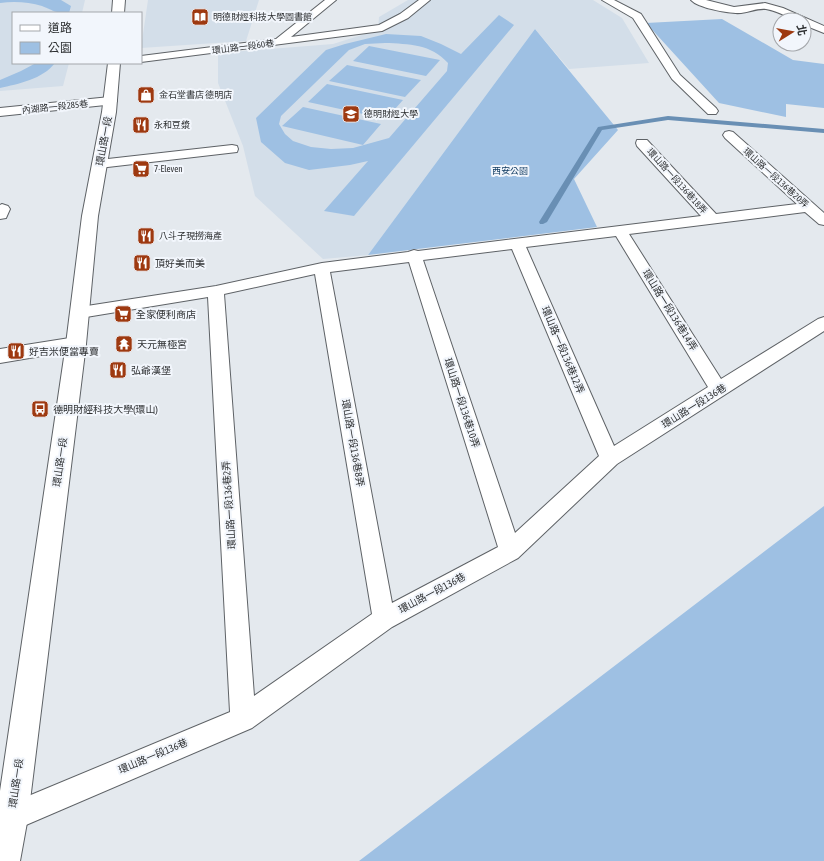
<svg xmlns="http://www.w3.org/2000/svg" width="824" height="861" viewBox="0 0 824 861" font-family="'Asap Condensed','Noto Sans TC',sans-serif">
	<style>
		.built { fill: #d3dee9 }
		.green { fill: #9ec0e3; fill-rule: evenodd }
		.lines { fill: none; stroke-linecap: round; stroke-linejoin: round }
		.stream { fill: #698fb4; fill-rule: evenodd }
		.service-casing { stroke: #5e6266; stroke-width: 2 }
		.minor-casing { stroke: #5e6266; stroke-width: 2 }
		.tertiary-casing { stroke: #5e6266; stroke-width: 2 }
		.service { fill: #fff; fill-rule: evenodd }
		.minor { fill: #fff; fill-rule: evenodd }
		.tertiary { fill: #fff; fill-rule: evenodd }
		.labels { text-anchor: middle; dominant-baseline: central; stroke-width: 4; stroke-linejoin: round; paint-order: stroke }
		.far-poi-label { font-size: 9px; fill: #2e3032; stroke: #f2f6fc; text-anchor: start }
		.far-street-label { font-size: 9px; fill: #2e3032; stroke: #f2f6fc }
		.far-park-label { font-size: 9px; fill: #103b61; stroke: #f2f6fc }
		.street-label { font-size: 10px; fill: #2e3032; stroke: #f2f6fc }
		.poi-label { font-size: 10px; fill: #2e3032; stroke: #f2f6fc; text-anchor: start }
	</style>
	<rect width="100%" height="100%" fill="#e4e9ee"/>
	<!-- built -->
	<path class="built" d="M0,0H85L82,13H13V63H69L63,86L0,91Z
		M148,0H259L246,41L141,48Z
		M408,0H593L622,18L649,63L569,69L535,29L368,255L323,259L255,196L243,146L218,83V53L333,44L378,30L379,17Z"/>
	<!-- green -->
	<path class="green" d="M0,0H61L71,6L69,13C54,13 55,11 42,6C29,2 14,1 0,3Z
		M499,15L514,25L354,216L324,211L368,161L350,165L309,170L285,163L261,142L256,118L326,50L345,44L386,34L421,36L441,44L461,54ZM385,43C409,44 431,44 448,63L447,71L389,138L353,148L331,149L311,147L293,141L285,134L279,124L281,116L349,50L365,44Z
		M722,19L793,60L824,64V108L786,104V117L719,103L646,23Z
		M535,29L618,130L574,179L597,227L368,255Z
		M369,46L440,60L426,76L353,61Z
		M36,63H55C43,79 18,84 0,88V80L21,71Z
		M347,65L421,80L405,97L329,81Z
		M327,84L403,100L386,119L308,102Z
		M303,107L381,124L363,145L282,126Z
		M824,506V861H359Z"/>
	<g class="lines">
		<!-- stream -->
		<path class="stream" d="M668,116L824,129V133L668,120L602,130L547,222L543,224H540L539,222L598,127Z"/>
		<defs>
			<path id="service" d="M325,0H336L291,37L379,25L400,14L419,0H430L408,18L382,31L141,62V56L276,39Z
				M602,0H614L641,14L680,75L716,108L718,111L716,114H708L672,79L633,18Z
				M691,0H706L734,7L765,3L783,8L824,26V33L804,25V20C790,20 779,11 766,9C757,8 750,12 741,13C731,14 698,8 691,0Z
				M729,131L733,132L824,213V225L819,224L805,212L629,234L721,379L818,319L824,317V331L617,464L518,558L392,627L252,728L12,831L2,827C0,820 0,814 2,807L230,712L208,297L80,318L74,316L72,312L74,308L216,286L322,263L408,252L414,250L418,251L701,216L637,146L636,143L637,140H647L716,214L797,204L725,138L723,135L725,132ZM616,236L708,387L614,446L526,247ZM512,249L599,456L515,533L423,260ZM409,262L498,547L392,603L330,272ZM315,274L372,614L254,696L224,294Z
				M232,145L237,146L238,149L237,152L99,168L94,167L92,164L94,161L99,160Z"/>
			<path id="minor" d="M110,97L115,98L117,101L115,104L0,116V108Z
				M2,204L8,206L10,209L6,218L0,219V205Z
				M76,337L83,339L86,344L83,349L0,363V349Z"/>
			<path id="tertiary" d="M113,0H125L124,13H112Z
				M108,63H120L116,112L98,216L86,344L28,817L20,861H0V791L66,344L82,216L102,112Z"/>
		</defs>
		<!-- service casing -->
		<use href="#service" class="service-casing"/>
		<!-- minor casing -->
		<use href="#minor" class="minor-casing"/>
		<!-- tertiary casing -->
		<use href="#tertiary" class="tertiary-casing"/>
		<!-- service -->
		<use href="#service" class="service"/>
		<!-- minor -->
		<use href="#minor" class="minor"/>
		<!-- tertiary -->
		<use href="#tertiary" class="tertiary"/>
	</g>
	<!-- icons -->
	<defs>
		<symbol id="library-square" viewBox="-11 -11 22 22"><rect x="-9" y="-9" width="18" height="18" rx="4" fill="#9e3910" stroke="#f2f6fc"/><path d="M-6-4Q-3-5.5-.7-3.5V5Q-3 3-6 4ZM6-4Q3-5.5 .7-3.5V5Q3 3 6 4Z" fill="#fff"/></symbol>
		<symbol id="shop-square" viewBox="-11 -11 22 22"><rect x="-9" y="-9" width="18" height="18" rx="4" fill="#9e3910" stroke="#f2f6fc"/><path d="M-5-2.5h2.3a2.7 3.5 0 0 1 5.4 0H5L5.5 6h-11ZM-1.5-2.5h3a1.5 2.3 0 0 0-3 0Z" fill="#fff"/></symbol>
		<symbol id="university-square" viewBox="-11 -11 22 22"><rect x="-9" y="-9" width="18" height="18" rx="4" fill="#9e3910" stroke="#f2f6fc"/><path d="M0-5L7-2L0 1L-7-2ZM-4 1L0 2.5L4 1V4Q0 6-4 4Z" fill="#fff"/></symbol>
		<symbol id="restaurant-square" viewBox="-11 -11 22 22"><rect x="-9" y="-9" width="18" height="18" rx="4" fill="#9e3910" stroke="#f2f6fc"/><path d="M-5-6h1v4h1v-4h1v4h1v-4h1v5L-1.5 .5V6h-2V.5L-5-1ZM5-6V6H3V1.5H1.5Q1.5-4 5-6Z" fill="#fff"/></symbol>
		<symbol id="supermarket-square" viewBox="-11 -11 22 22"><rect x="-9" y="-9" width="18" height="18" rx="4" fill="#9e3910" stroke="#f2f6fc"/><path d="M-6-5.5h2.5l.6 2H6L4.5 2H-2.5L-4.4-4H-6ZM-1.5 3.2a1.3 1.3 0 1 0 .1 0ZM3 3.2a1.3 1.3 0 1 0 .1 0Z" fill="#fff"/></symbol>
		<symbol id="temple-square" viewBox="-11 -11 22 22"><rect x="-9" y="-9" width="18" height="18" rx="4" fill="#9e3910" stroke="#f2f6fc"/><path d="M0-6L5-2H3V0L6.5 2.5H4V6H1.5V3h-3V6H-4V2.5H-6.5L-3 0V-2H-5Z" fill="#fff"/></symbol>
		<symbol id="bus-square" viewBox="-11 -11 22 22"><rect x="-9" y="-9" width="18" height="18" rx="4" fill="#9e3910" stroke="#f2f6fc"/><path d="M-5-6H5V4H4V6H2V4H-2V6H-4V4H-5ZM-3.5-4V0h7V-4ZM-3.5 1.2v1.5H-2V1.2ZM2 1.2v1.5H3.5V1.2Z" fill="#fff"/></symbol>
	</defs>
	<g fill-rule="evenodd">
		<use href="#library-square" x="190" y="7" width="20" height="20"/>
		<use href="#shop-square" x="136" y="85" width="20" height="20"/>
		<use href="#university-square" x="341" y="104" width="20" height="20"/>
		<use href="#restaurant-square" x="131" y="115" width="20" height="20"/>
		<use href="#supermarket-square" x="131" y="159" width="20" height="20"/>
		<use href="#restaurant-square" x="136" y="226" width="20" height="20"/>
		<use href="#restaurant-square" x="132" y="253" width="20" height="20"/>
		<use href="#supermarket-square" x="113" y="304" width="20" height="20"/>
		<use href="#temple-square" x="114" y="334" width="20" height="20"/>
		<use href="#restaurant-square" x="6" y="341" width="20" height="20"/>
		<use href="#restaurant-square" x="108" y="360" width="20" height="20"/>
		<use href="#bus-square" x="30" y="399" width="20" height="20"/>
	</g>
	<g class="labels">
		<!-- far-poi labels -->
		<g class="far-poi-label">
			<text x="213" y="17">明德財經科技大學圖書館</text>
			<text x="159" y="95">金石堂書店 德明店</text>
			<text x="364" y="114">德明財經大學</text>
			<text x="154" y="125">永和豆漿</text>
			<text x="154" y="169">7-Eleven</text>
			<text x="159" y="236">八斗子現撈海產</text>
		</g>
		<!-- far-street labels -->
		<g class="far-street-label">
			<text transform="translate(243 47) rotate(-7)">環山路一段60巷</text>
			<text transform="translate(55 107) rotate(-6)">內湖路一段285巷</text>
			<text transform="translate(776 178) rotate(42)">環山路一段136巷20弄</text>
			<text transform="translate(677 181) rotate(48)">環山路一段136巷18弄</text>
		</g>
		<!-- far-park labels -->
		<g class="far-park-label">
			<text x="510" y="171">西安公園</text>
		</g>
		<!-- street labels -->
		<g class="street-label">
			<text transform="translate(104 141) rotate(-80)">環山路一段</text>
			<text transform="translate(670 310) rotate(58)">環山路一段136巷14弄</text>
			<text transform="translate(563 350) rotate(67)">環山路一段136巷12弄</text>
			<text transform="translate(462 403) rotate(72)">環山路一段136巷10弄</text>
			<text transform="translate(694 406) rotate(-32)">環山路一段136巷</text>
			<text transform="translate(353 443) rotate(80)">環山路一段136巷8弄</text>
			<text transform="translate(60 462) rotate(-82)">環山路一段</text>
			<text transform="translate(229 505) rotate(-94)">環山路一段136巷2弄</text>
			<text transform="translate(432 593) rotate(-28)">環山路一段136巷</text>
			<text transform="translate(153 756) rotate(-23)">環山路一段136巷</text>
			<text transform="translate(16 783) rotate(-82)">環山路一段</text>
		</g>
		<!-- poi labels -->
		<g class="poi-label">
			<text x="155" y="263">頂好美而美</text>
			<text x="136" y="314">全家便利商店</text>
			<text x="137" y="344">天元無極宮</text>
			<text x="29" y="351">好吉米便當專賣</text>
			<text x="131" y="370">弘爺漢堡</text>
			<text x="53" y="409">德明財經科技大學(環山)</text>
		</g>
	</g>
	<!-- legend -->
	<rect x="12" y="12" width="130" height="52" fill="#f2f6fc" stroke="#a4a7ab"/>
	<rect x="20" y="25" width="20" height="6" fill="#ffffff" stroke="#a4a7ab"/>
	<text x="48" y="32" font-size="12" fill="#2e3032">道路</text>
	<rect x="20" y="42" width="20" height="12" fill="#9ec0e3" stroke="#a4a7ab"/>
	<text x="48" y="52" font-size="12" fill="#2e3032">公園</text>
	<!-- north arrow -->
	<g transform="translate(792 32) rotate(79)"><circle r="19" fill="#f2f6fc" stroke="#a4a7ab"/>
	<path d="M0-3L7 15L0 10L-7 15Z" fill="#9e3910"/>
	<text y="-6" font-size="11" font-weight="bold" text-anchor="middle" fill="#2e3032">北</text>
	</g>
</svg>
